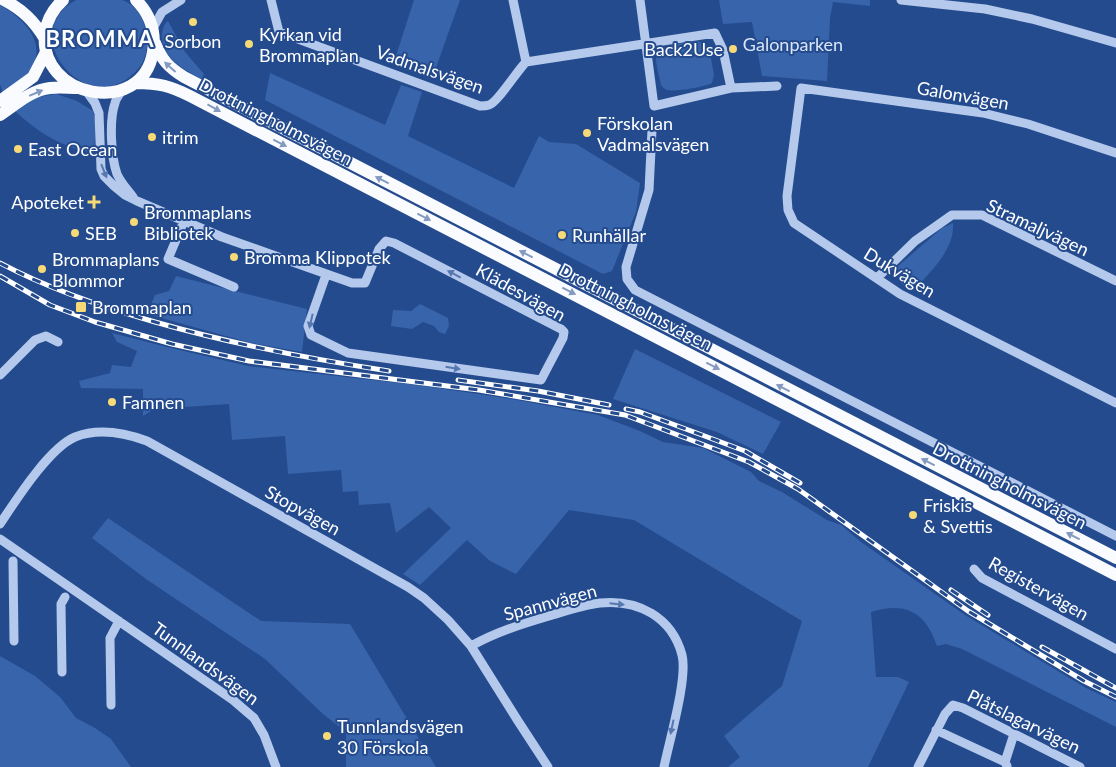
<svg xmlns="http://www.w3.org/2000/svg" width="1116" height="767" viewBox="0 0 1116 767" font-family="Lato,sans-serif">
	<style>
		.green { fill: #3864ab }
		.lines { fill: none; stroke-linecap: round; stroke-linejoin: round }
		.minor { stroke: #b4c9eb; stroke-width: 9 }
		.major { stroke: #f9fbff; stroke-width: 12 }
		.rail-casing { stroke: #fff; stroke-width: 5 }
		.rail { stroke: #244b8e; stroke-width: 3; stroke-dasharray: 9; stroke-linecap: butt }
		.oneway { fill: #849ac1 }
		.oneway2 { fill: #5677af }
		.poi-dot { fill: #f6da77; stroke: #244b8e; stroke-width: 2 }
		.labels { text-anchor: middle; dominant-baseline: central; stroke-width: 4; stroke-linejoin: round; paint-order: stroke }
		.poi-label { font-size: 18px; fill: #fff; stroke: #244b8e; text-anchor: start }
		.park-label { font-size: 18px; fill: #d9e5f9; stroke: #244b8e }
		.street-label { font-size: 18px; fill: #fff; stroke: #244b8e }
		.district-label { font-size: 22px; font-weight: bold; letter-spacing: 1px; fill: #fff; stroke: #244b8e }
	</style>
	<rect width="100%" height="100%" fill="#244b8e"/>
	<!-- green -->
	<path class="green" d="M76,0C87,0 114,0 122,0C148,9 155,50 138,69C89,125 13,34 76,0Z
		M414,0H460L432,79L393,65Z
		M719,0H870V6L833,2L830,18L827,81L762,76L752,22L723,24Z
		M0,5C23,18 49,43 30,71C24,80 12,86 3,93L0,84Z
		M168,21L185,52L204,74L202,79C184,70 162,58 162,35C163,29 163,25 168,21Z
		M698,41L709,47L714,75L712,83C705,87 675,92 667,90C664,89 663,87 661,85C659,76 656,66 656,57C657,44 688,43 698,41Z
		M270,73L385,125L401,85L422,92L408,136L514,188L539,136L549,142L576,144L640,183L636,212L612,271L603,274L265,100Z
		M56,94L77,101L93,111L96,122L94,153C61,147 39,133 15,111L38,97Z
		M953,223C955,250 930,272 913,291C901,285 896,281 897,267L942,228Z
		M176,276L307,309L302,352L251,343L147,314L155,295L169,291Z
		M420,304L448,318L449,326L445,334L439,332L434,326L423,322L412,329L391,326L393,310L411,311Z
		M112,333L171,348L248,366L418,385L512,399L598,415L640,431L663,442L703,448L751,472L759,481L782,492L827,520L841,525L861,542L965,615L1086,688L1116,702V727L962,649L946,644L937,646C926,612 905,601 871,612L876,677H898L909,682L868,767H728L740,757L724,736L782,686L802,621L634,520L569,510L516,574L490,561L467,540L420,585L403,574L451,528L429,507L396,533L390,503L359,505L358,491L343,492L341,470L288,474L285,436L232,440L229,404L154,409L143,416V389L81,388L79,381L110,373L112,365L131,367L137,351L117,342Z
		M635,349L781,422L763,454L717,432L613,399Z
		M108,518L261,621L350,624L436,767H346V732L323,714L265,659L146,579L92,538Z
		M0,656L35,676L60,697L76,718L95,728L111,739L131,767H0Z"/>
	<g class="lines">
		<!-- minor -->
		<path class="minor" d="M271,0L279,32L480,106C483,106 486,106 489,105C497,103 517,71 526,62L715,33L723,50L731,88L777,86
			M513,0L526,62
			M640,0L654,106L731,88
			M901,0L985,9L1032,19L1116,43
			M153,28L162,12L181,0
			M123,89C120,94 116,98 115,103C109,120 111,157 117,174C121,183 127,189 133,197
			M87,92L95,103L99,113L101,169L104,176L114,186L125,195L137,201L222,237L352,283H365L379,249L386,241L394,243L561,329L564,332L563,338L541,380L348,353L311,335L308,326L326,275
			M652,130L649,190L626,267L627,279L635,290L1116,536
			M1116,153L1028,124L983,113L801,88L787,196L788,210L794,223L900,294L1116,403
			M184,221L168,259L234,287
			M877,278L915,241L952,215H982L1116,281
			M0,375L35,340L46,336L58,342
			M0,524C16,500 49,448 75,437C98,428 125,433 147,441L408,587L424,598L448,620L471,646L518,721L548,767
			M0,539L233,700L254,718L264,735L276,767
			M13,561L14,641
			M974,569L982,578L1116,649
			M471,646C496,632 522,624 549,616C566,611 583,605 600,603C638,599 672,617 682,655C688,678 669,742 664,767
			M62,672L61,604L65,597
			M111,705L110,638L119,621
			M936,730L1005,762
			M1007,766L1005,762L1014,734
			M918,767L945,714L953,705L963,708L1080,767"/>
		<!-- major -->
		<path class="major" d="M4,0C23,10 34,21 45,39
			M63,0C53,9 47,19 45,33C38,98 142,118 153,52C156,32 150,14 136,0
			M155,43C162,60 168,67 184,77L1116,558
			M136,83C159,83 170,86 190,96L1116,575
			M0,101L33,77L46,52
			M0,115C15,105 31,90 50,88C59,87 69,88 78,88"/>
		<defs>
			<path id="rail" d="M0,263C49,289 102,307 155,322C232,344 310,359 389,371
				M0,276L50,305L95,322L172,344L249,361L479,390L625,415L749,462L798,489L968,611L1084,681L1116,697
				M458,380L538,391L609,405
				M626,409L640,412L745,451L800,483
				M951,590L988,615
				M1042,647L1116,688"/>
		</defs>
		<!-- rail casing -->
		<use href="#rail" class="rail-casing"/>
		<!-- rail -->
		<use href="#rail" class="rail"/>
	</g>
	<!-- one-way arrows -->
	<defs><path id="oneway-solid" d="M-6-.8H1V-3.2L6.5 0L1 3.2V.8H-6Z" transform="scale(1.25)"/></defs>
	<g class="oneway">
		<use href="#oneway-solid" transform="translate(170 67) rotate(-138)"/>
		<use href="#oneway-solid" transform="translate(36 93) rotate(-23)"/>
		<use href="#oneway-solid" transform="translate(214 108) rotate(29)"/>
		<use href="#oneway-solid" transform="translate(280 143) rotate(27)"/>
		<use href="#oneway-solid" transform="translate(382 180) rotate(-153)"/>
		<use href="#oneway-solid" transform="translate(424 217) rotate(27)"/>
		<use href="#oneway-solid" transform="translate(526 254) rotate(-153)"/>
		<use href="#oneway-solid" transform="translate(569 291) rotate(27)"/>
		<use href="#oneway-solid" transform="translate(713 366) rotate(27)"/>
		<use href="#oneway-solid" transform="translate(783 388) rotate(-153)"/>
		<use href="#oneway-solid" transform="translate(928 462) rotate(-153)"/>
		<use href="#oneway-solid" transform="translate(1073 536) rotate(-153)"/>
	</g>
	<g class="oneway2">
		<use href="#oneway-solid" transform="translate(104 171) rotate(68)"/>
		<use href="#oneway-solid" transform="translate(454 274) rotate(-152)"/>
		<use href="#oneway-solid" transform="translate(311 321) rotate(103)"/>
		<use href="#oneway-solid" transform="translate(453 368) rotate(9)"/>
		<use href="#oneway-solid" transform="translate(617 604) rotate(6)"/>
		<use href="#oneway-solid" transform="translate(672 727) rotate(102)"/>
	</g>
	<!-- markers -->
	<g class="poi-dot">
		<circle cx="193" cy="22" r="5"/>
		<circle cx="249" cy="44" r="5"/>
		<circle cx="733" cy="49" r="5"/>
		<circle cx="587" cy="133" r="5"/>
		<circle cx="152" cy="137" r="5"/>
		<circle cx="18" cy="149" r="5"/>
		<path d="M91.5 194.5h5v5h5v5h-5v5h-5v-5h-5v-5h5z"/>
		<circle cx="134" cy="222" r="5"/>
		<circle cx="75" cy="233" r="5"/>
		<circle cx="562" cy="235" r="5"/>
		<circle cx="234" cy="257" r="5"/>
		<circle cx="42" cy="269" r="5"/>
		<rect x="75" y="301" width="12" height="12" rx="2.5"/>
		<circle cx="112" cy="402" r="5"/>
		<circle cx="913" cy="515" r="5"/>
		<circle cx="327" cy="736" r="5"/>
	</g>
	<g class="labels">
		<!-- poi labels -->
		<g class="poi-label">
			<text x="259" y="34">Kyrkan vid<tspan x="259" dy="21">Brommaplan</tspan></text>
			<text x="193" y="41" text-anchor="middle">Sorbon</text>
			<text x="723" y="49" text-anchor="end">Back2Use</text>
			<text x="597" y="123">Förskolan<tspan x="597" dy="21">Vadmalsvägen</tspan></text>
			<text x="162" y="137">itrim</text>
			<text x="28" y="149">East Ocean</text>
			<text x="84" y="202" text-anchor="end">Apoteket</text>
			<text x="144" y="212">Brommaplans<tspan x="144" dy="21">Bibliotek</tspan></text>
			<text x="85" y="233">SEB</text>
			<text x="572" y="235">Runhällar</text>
			<text x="244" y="257">Bromma Klippotek</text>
			<text x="52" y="259">Brommaplans<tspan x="52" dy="21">Blommor</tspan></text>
			<text x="92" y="307">Brommaplan</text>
			<text x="122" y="402">Famnen</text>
			<text x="923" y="505">Friskis<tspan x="923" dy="21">&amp; Svettis</tspan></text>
			<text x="337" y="726">Tunnlandsvägen<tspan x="337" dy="21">30 Förskola</tspan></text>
		</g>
		<!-- park labels -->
		<g class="park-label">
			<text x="793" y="44">Galonparken</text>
		</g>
		<!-- street labels -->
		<g class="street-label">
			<text transform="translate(430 69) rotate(19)">Vadmalsvägen</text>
			<text transform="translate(963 95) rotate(10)">Galonvägen</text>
			<text transform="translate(276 121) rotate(27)">Drottningholmsvägen</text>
			<text transform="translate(1038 227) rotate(25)">Stramaljvägen</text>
			<text transform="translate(900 272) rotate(31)">Dukvägen</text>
			<text transform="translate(521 292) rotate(29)">Klädesvägen</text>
			<text transform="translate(636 306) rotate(27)">Drottningholmsvägen</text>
			<text transform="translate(1010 485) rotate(27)">Drottningholmsvägen</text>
			<text transform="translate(303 510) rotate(29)">Stopvägen</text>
			<text transform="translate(1039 588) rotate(29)">Registervägen</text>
			<text transform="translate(550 602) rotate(-15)">Spannvägen</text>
			<text transform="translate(206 663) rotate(36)">Tunnlandsvägen</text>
			<text transform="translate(1024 721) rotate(26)">Plåtslagarvägen</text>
		</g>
		<!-- district labels -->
		<g class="district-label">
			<text x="100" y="38">BROMMA</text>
		</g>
	</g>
</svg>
